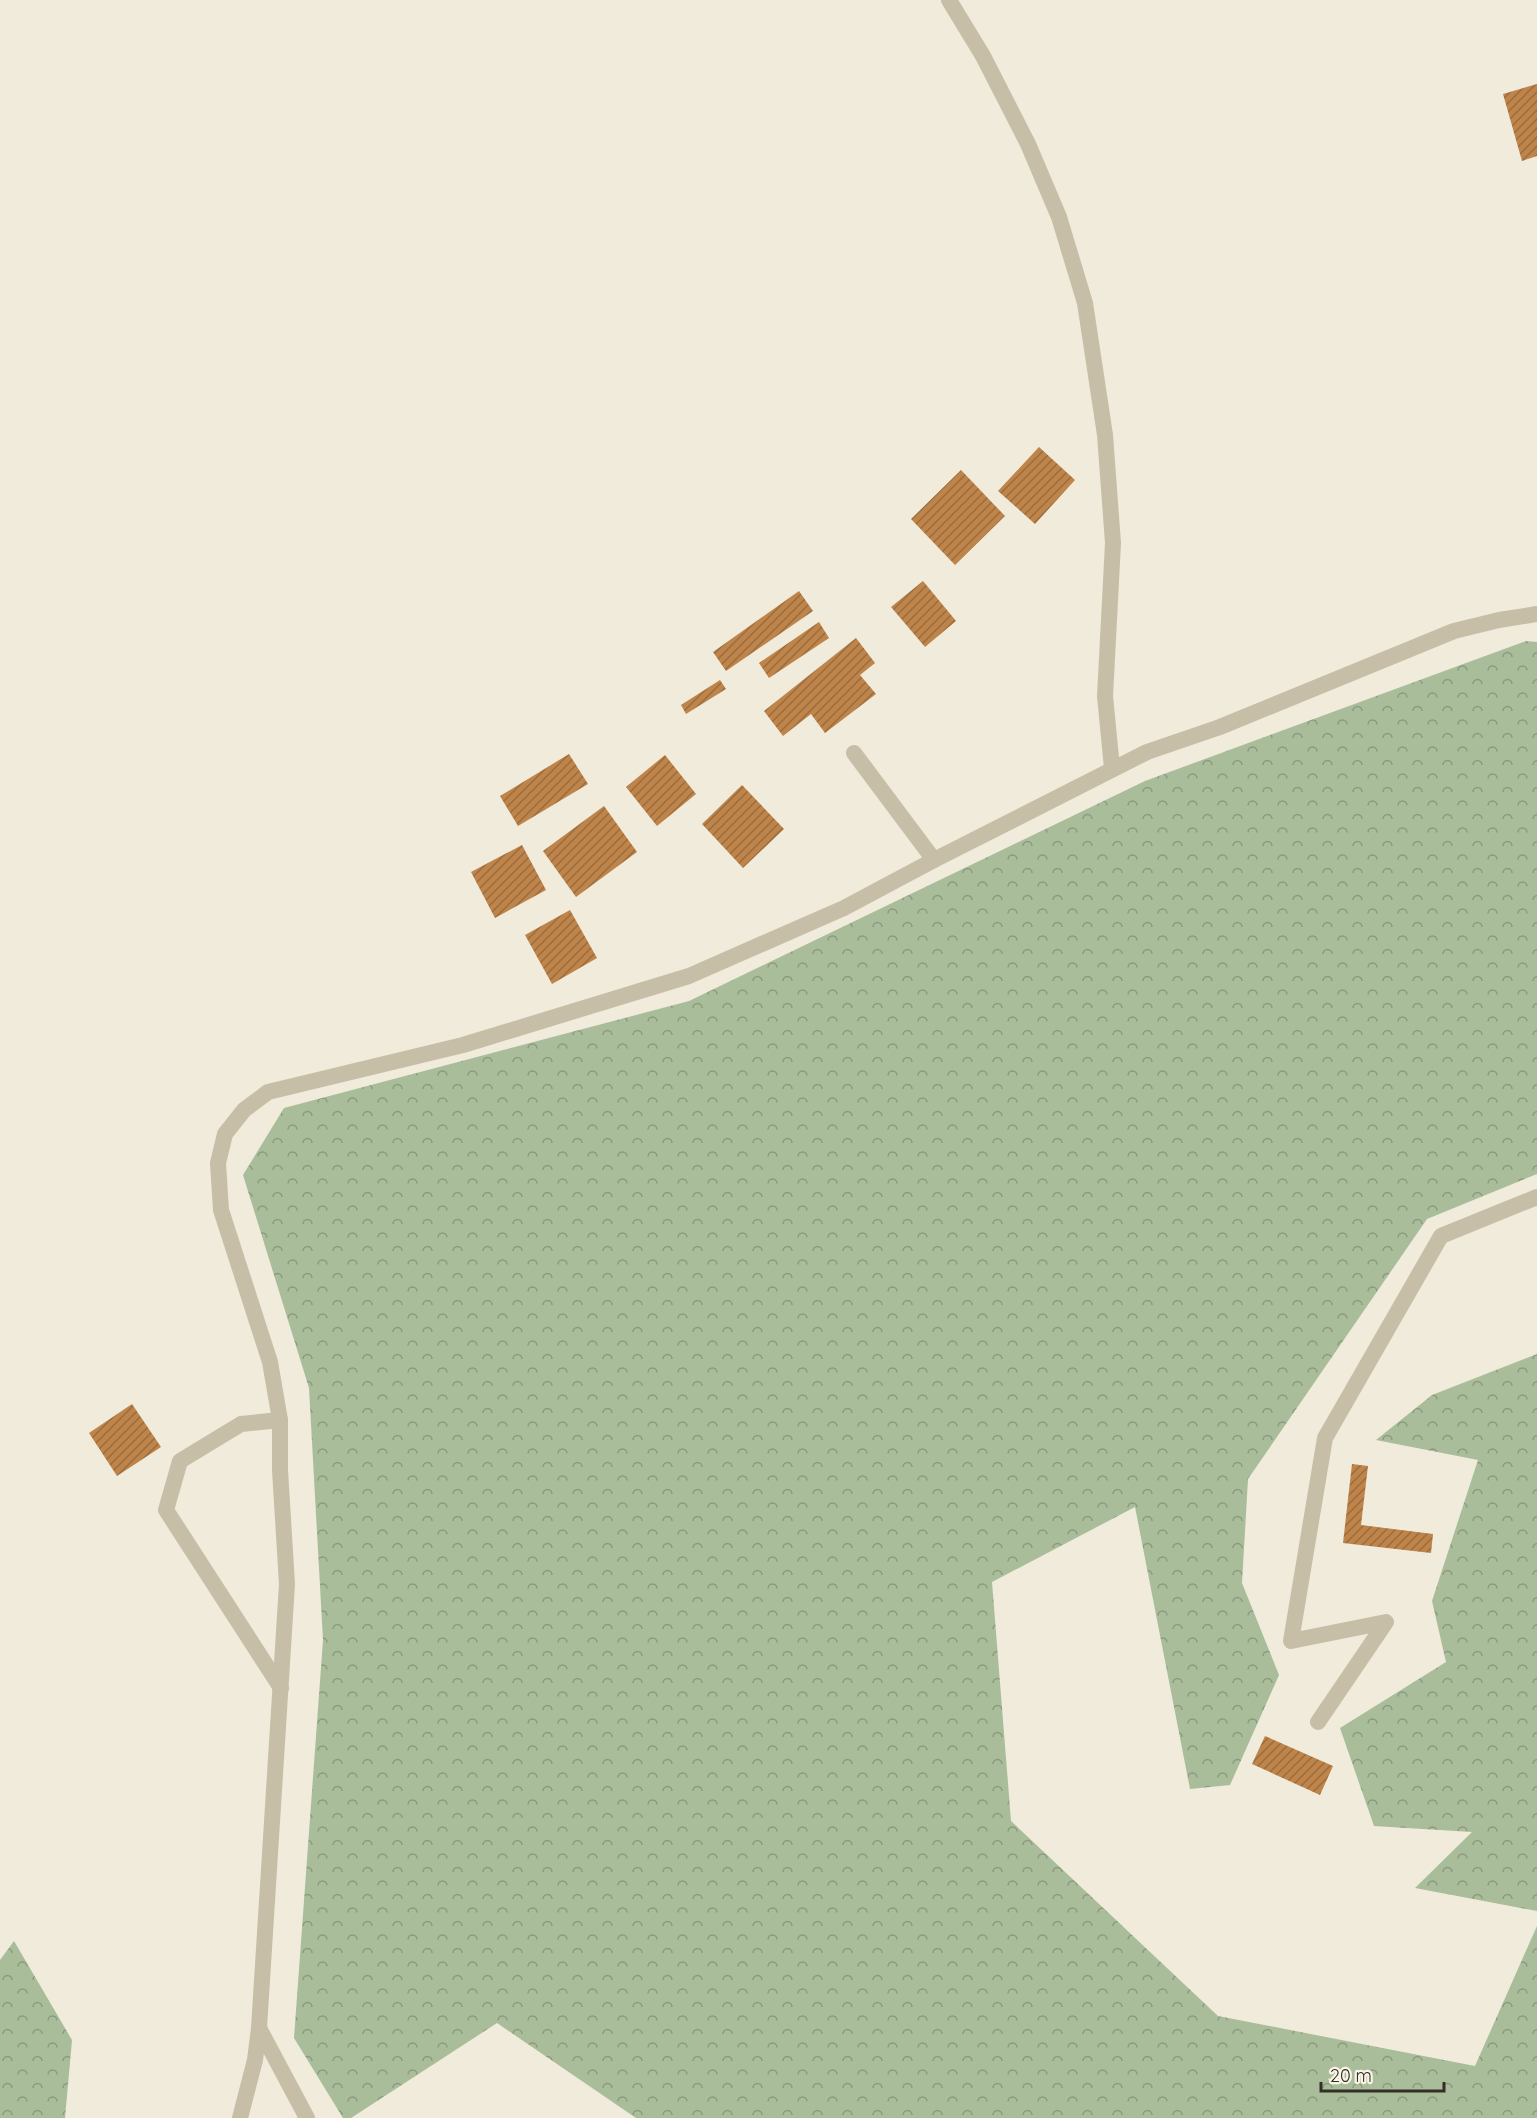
<svg xmlns="http://www.w3.org/2000/svg" width="1537" height="2118" viewBox="0 0 1537 2118" font-family="Quicksand,sans-serif">
	<style>
		.forest { fill: url(#forest-crowns) }
		.building { fill: url(#building-hatch) }
		.lines { fill: none; stroke-linecap: round; stroke-linejoin: round }
		.service { stroke: #c7bea7; stroke-width: 16 }
		.minor { stroke: #c7bea7; stroke-width: 16 }
		.tertiary { stroke: #c7bea7; stroke-width: 16 }
	</style>
	<defs>
		<pattern id="forest-crowns" width="20" height="18" patternUnits="userSpaceOnUse" patternTransform="scale(1.5)"><rect width="20" height="18" fill="#a9bd9b"/><path d="M2 6a3 3 0 1 1 6 0M12 15a3 3 0 1 1 6 0" fill="none" stroke="#8a9a7e"/></pattern>
		<pattern id="building-hatch" width="6" height="6" patternUnits="userSpaceOnUse" patternTransform="scale(1.5)"><rect width="6" height="6" fill="#be844a"/><path d="M-1 1l2-2M0 6l6-6M5 7l2-2" fill="none" stroke="#9b6c3e"/></pattern>
	</defs>
	<rect width="100%" height="100%" fill="#f0ebda"/>
	<!-- forest -->
	<path class="forest" d="M1526,641L1537,642V1174L1427,1219L1248,1479L1242,1583L1279,1675L1230,1785L1190,1789L1135,1507L992,1582L1011,1821L1218,2016L1475,2066L1537,1926V2118H636L497,2023L351,2118H343L294,2038L323,1640L309,1388L243,1175L284,1108L689,1001L1145,781Z
		M1537,1354V1911L1415,1888L1472,1832L1374,1826L1340,1728L1446,1662L1432,1601L1478,1460L1376,1440L1432,1395Z
		M14,1941L72,2040L65,2118H0V1960Z"/>
	<!-- building -->
	<path class="building" d="M1537,84V156L1522,161L1503,94Z
		M1039,447L1075,480L1035,524L998,491Z
		M961,470L1005,516L955,565L911,519Z
		M923,581L956,621L925,647L891,607Z
		M799,591L813,611L726,671L713,652Z
		M819,622L829,638L769,678L759,663Z
		M856,638L875,663L860,675L876,694L825,733L811,714L783,736L764,711Z
		M720,680L726,689L686,714L681,705Z
		M569,754L588,784L518,826L500,796Z
		M665,755L696,794L657,826L626,787Z
		M742,785L784,829L743,868L702,824Z
		M604,806L637,852L576,897L543,851Z
		M522,845L546,890L495,918L471,872Z
		M570,910L597,958L552,984L525,935Z
		M132,1404L161,1447L117,1476L89,1433Z
		M1352,1464L1368,1466L1361,1525L1433,1534L1431,1553L1343,1543Z
		M1265,1736L1333,1766L1320,1795L1252,1764Z"/>
	<g class="lines">
		<!-- service -->
		<path class="service" d="M854,753L934,860
			M280,1420L241,1424L180,1461L166,1510L281,1688
			M1318,1722L1386,1622L1291,1641L1325,1438L1441,1236L1537,1197"/>
		<!-- minor -->
		<path class="minor" d="M259,2028L307,2118"/>
		<!-- tertiary -->
		<path class="tertiary" d="M949,0L983,56L1028,144L1059,217L1085,303L1105,435L1113,543L1105,696L1112,768
			M240,2118L255,2060L259,2028L287,1584L280,1470V1420L270,1362L221,1210L218,1163L225,1134L244,1110L268,1092L463,1045L689,976L844,908L934,860L1147,752L1220,727L1454,631L1499,620L1537,614"/>
	</g>
	<!-- scale -->
	<path d="M1321 2082v9h123v-9" fill="none" stroke="#342e27" stroke-width="3"/>
	<text x="1330" y="2082" font-size="18" fill="#342e27" stroke="#f8f4e6" stroke-width="4.5" paint-order="stroke">20 m</text>
</svg>
